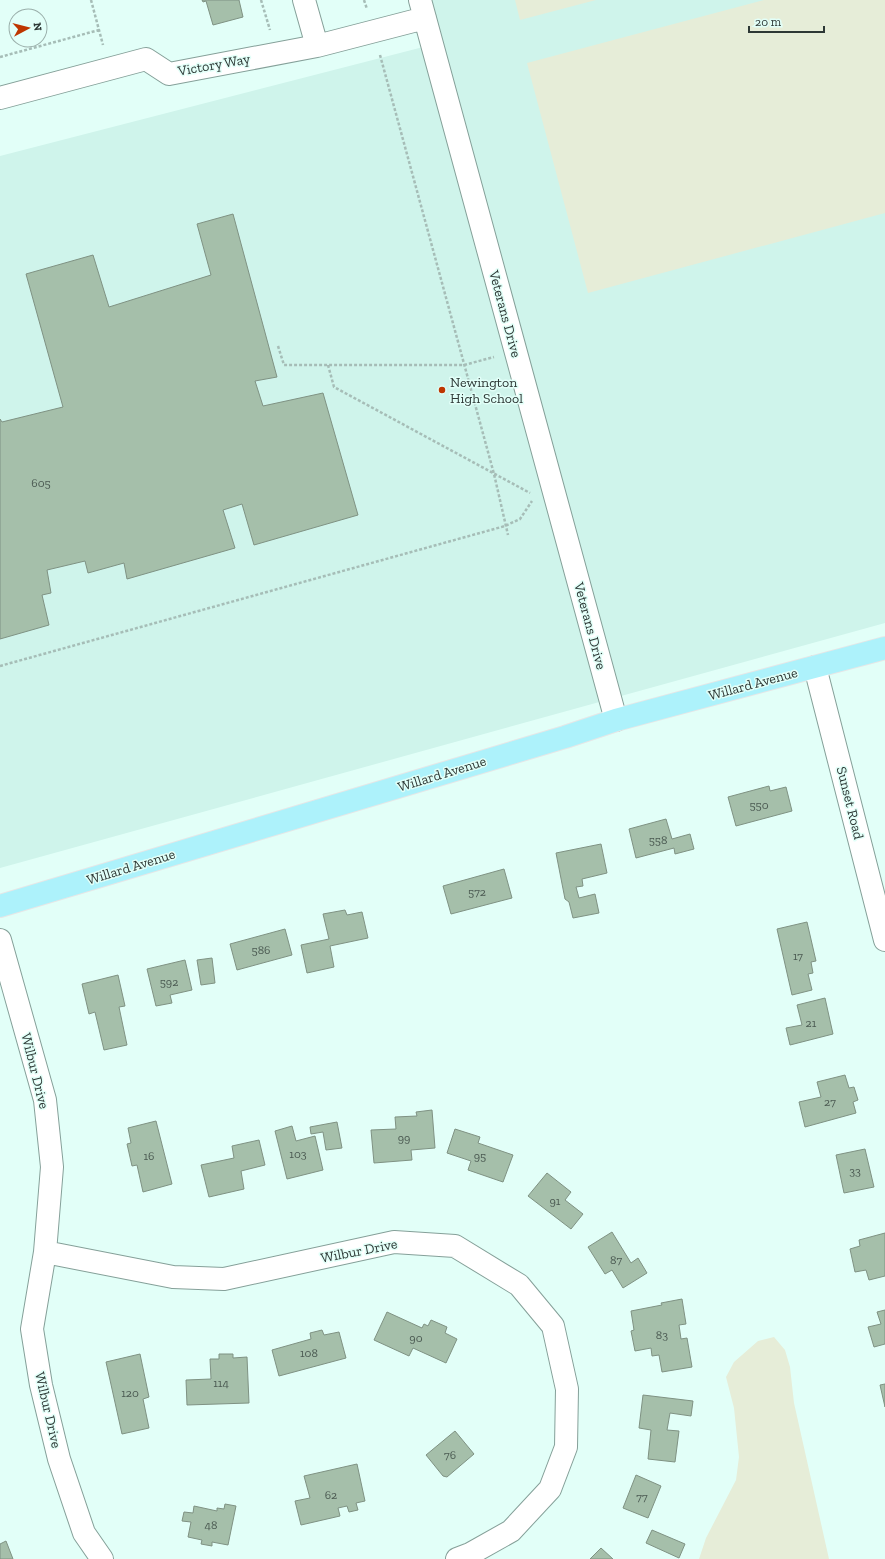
<svg xmlns="http://www.w3.org/2000/svg" width="885" height="1559" viewBox="0 0 885 1559" font-family="'Zilla Slab',serif">
	<style>
		.built { fill: #cff4eb }
		.green { fill: #e6edd8 }
		.building { fill: #a5bfaa; stroke: #7f9283 }
		.lines { fill: none; stroke-linecap: round; stroke-linejoin: round }
		.minor-casing { stroke: #85a099; stroke-width: 24 }
		.major-casing { stroke: #e6e7e7; stroke-width: 24 }
		.path { stroke: #a6bdb7; stroke-width: 2.5; stroke-dasharray: 3 2; stroke-linecap: butt }
		.minor { stroke: #fff; stroke-width: 22 }
		.major { stroke: #adf2fb; stroke-width: 22 }
		.poi-dot { fill: #be3600; stroke: #e2fff8; stroke-width: 1.5 }
		.labels { text-anchor: middle; dominant-baseline: central; stroke-width: 3; stroke-linejoin: round; paint-order: stroke }
		.number-label { font-size: 12px; fill: #4b5a52 }
		.street-label { font-size: 14px; fill: #2d3835; stroke: #e2fff8 }
		.poi-label { font-size: 14px; fill: #2d3835; stroke: #e2fff8; text-anchor: start }
	</style>
	<rect width="100%" height="100%" fill="#e2fff8"/>
	<!-- built -->
	<path class="built" d="M419,0H885V623L0,868V156L431,45Z"/>
	<!-- green -->
	<path class="green" d="M515,0H596L520,20Z
		M764,0H885V213L588,293L527,63Z
		M774,1337L785,1350L790,1367L794,1403L829,1559H699L706,1538L736,1480L739,1457L734,1408L726,1377L734,1362L758,1341Z"/>
	<!-- building -->
	<path class="building" d="M202,0H239L243,17L213,25L206,1L203,2Z
		M233,214L277,377L255,381L263,406L323,393L358,515L254,545L242,504L223,510L235,548L127,579L124,563L88,573L85,561L47,570L51,593L42,595L49,625L0,639V419L2,422L63,407L26,274L93,255L109,307L211,275L197,224Z
		M769,786L770,791L786,787L792,811L736,826L728,797Z
		M666,819L672,839L690,834L694,849L675,854L674,848L636,858L629,829Z
		M601,844L607,873L582,879L583,886L576,887L579,898L595,894L599,913L573,918L569,902L565,899L556,853Z
		M504,869L512,898L451,914L443,886Z
		M345,910L347,915L362,912L368,938L330,946L334,967L307,973L301,945L329,939L323,914Z
		M807,922L816,961L811,962L813,973L808,974L812,990L792,995L777,929Z
		M285,929L292,955L237,970L230,944Z
		M212,958L215,983L201,985L197,960Z
		M185,960L192,990L170,995L172,1003L156,1006L147,969Z
		M118,975L125,1006L119,1007L127,1045L104,1050L95,1012L89,1014L82,984Z
		M825,998L833,1034L790,1045L786,1028L802,1025L797,1005Z
		M845,1075L849,1088L854,1087L858,1100L853,1102L856,1113L805,1127L799,1102L821,1097L817,1082Z
		M432,1110L435,1148L411,1150L412,1160L374,1163L371,1130L396,1129L395,1117L417,1116L416,1112Z
		M156,1121L172,1184L143,1192L137,1165L132,1166L127,1144L131,1143L128,1128Z
		M337,1122L342,1148L326,1150L323,1132L311,1134L310,1127Z
		M292,1126L296,1141L315,1136L323,1170L287,1179L275,1131Z
		M455,1129L480,1137L478,1143L513,1155L503,1182L468,1170L471,1161L447,1153Z
		M259,1140L265,1165L241,1171L244,1189L209,1197L201,1165L234,1158L232,1146Z
		M865,1149L874,1187L844,1193L836,1155Z
		M547,1173L571,1192L565,1200L583,1214L571,1229L528,1196Z
		M612,1232L631,1263L638,1258L647,1273L623,1288L612,1270L605,1274L588,1247Z
		M885,1233V1276L869,1280L866,1270L855,1272L850,1249L860,1246L859,1240Z
		M682,1299L686,1324L679,1325L681,1339L687,1338L692,1367L662,1372L659,1355L652,1356L651,1348L635,1351L631,1331L634,1330L631,1311L662,1305L661,1303Z
		M885,1310V1344L874,1347L868,1327L881,1324L877,1312Z
		M387,1312L422,1328L424,1324L428,1326L431,1320L447,1327L445,1333L457,1339L446,1363L413,1348L409,1356L374,1340Z
		M322,1330L324,1335L339,1332L346,1358L279,1376L272,1350L311,1339L310,1333Z
		M140,1354L149,1397L143,1399L149,1428L122,1434L106,1362Z
		M219,1354H233V1358L247,1357L249,1403L187,1405L186,1380L211,1379L210,1359H219Z
		M885,1384V1407L880,1385Z
		M643,1395L693,1401L691,1416L670,1413L667,1430L679,1431L675,1462L648,1459L651,1430L639,1428Z
		M455,1431L474,1454L447,1477L443,1476L426,1455Z
		M357,1464L365,1501L356,1503L358,1510L349,1512L347,1506L338,1508L340,1516L301,1525L295,1501L310,1498L304,1476Z
		M636,1475L661,1486L648,1518L623,1508Z
		M225,1504L236,1506L228,1545L212,1542V1546L201,1544L202,1540L188,1537L191,1522L182,1521L184,1512L193,1513L194,1506L217,1511V1508L224,1509Z
		M652,1530L685,1544L679,1558L646,1543Z
		M6,1541L13,1559H0V1544Z
		M601,1548L613,1559H590Z"/>
	<g class="lines">
		<defs>
			<path id="minor" d="M304,0L317,46
				M420,0L616,720
				M0,98L146,59L169,74L317,46L425,18
				M815,667L885,940
				M0,940L45,1100L52,1167L45,1252
				M102,1559L84,1533L59,1459L41,1385L32,1329L45,1252L173,1277L224,1279L394,1242L455,1246L519,1285L553,1326L567,1389L566,1447L550,1489L511,1531L470,1554L457,1559"/>
			<path id="major" d="M0,906L565,737L616,720L885,648"/>
		</defs>
		<!-- minor casing -->
		<use href="#minor" class="minor-casing"/>
		<!-- major casing -->
		<use href="#major" class="major-casing"/>
		<!-- path -->
		<path class="path" d="M91,0L103,45
			M261,0L270,30
			M364,0L367,9
			M380,55L494,474L508,535
			M0,57L99,30
			M278,346L284,365H464L494,357
			M328,365L334,387L530,493
			M0,666L505,526L520,519L532,501"/>
		<!-- minor -->
		<use href="#minor" class="minor"/>
		<!-- major -->
		<use href="#major" class="major"/>
	</g>
	<!-- markers -->
	<circle class="poi-dot" cx="442" cy="390" r="4"/>
	<g class="labels">
		<!-- number labels -->
		<g class="number-label">
			<text x="41" y="483">605</text>
			<text x="759" y="805">550</text>
			<text x="658" y="840">558</text>
			<text x="477" y="892">572</text>
			<text x="261" y="950">586</text>
			<text x="798" y="956">17</text>
			<text x="169" y="982">592</text>
			<text x="811" y="1023">21</text>
			<text x="830" y="1102">27</text>
			<text x="404" y="1138">99</text>
			<text x="298" y="1154">103</text>
			<text x="149" y="1156">16</text>
			<text x="480" y="1156">95</text>
			<text x="855" y="1171">33</text>
			<text x="555" y="1201">91</text>
			<text x="616" y="1260">87</text>
			<text x="662" y="1335">83</text>
			<text x="416" y="1338">90</text>
			<text x="309" y="1353">108</text>
			<text x="221" y="1383">114</text>
			<text x="130" y="1393">120</text>
			<text x="450" y="1455">76</text>
			<text x="331" y="1495">62</text>
			<text x="642" y="1497">77</text>
			<text x="211" y="1525">48</text>
		</g>
		<!-- street labels -->
		<g class="street-label">
			<text transform="translate(214 65) rotate(-10)">Victory Way</text>
			<text transform="translate(505 314) rotate(75)">Veterans Drive</text>
			<text transform="translate(590 626) rotate(75)">Veterans Drive</text>
			<text transform="translate(753 684) rotate(-15)">Willard Avenue</text>
			<text transform="translate(442 774) rotate(-17)">Willard Avenue</text>
			<text transform="translate(850 803) rotate(76)">Sunset Road</text>
			<text transform="translate(131 867) rotate(-17)">Willard Avenue</text>
			<text transform="translate(35 1071) rotate(76)">Wilbur Drive</text>
			<text transform="translate(359 1251) rotate(-11)">Wilbur Drive</text>
			<text transform="translate(48 1410) rotate(77)">Wilbur Drive</text>
		</g>
		<!-- poi labels -->
		<g class="poi-label">
			<text x="450" y="382">Newington<tspan x="450" dy="16">High School</tspan></text>
		</g>
	</g>
	<!-- north arrow -->
	<g transform="translate(28 28) rotate(83)"><circle r="19" fill="#e2fff8" stroke="#9aafaa"/>
	<path d="M0-3L7 15L0 10L-7 15Z" fill="#be3600"/>
	<text y="-6" font-size="11" font-weight="bold" text-anchor="middle" fill="#2d3835">N</text>
	</g>
	<!-- scale -->
	<path d="M749 26v6h75v-6" fill="none" stroke="#2d3835" stroke-width="2"/>
	<text x="755" y="26" font-size="12" fill="#2d3835" stroke="#e2fff8" stroke-width="3" paint-order="stroke">20 m</text>
</svg>
